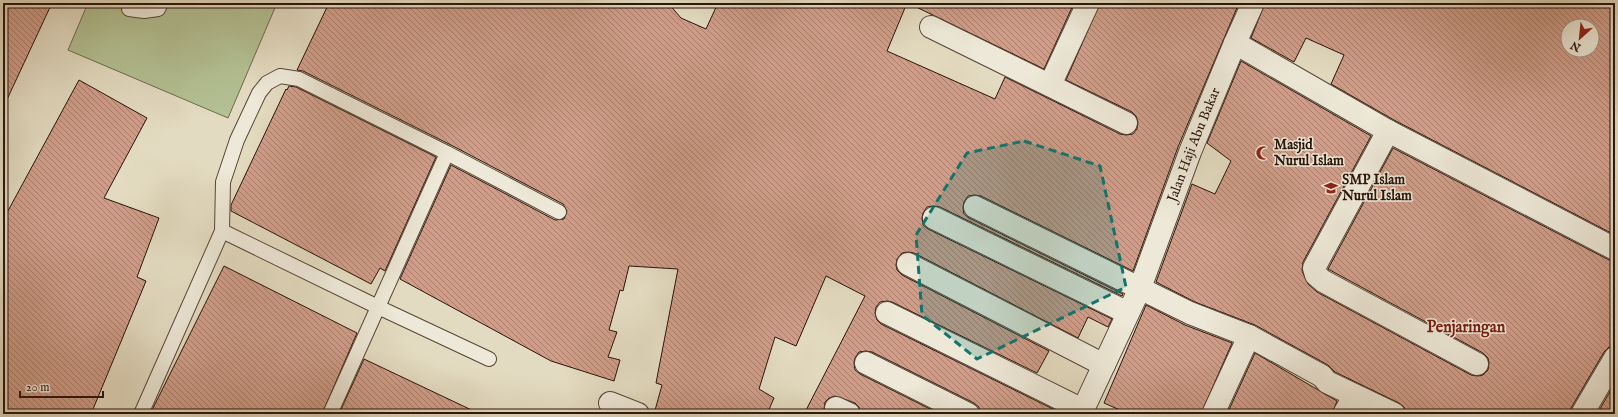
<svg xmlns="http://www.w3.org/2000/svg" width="1618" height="417" viewBox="0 0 1618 417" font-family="'IM FELL English',serif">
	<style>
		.park { fill: #b3c093; stroke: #6e6a4f }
		.building { fill: url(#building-back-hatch); stroke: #2a140b; fill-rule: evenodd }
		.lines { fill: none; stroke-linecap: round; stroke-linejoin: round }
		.lane-casing { stroke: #584638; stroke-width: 16 }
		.street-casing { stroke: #584638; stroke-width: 24 }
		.lane { stroke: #ede8d7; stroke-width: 14 }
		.street { stroke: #ede8d7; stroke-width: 22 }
		.marked { fill: #0f766e; fill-opacity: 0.2; stroke: #0f766e; stroke-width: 3; stroke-dasharray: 8 5; stroke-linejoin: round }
		.labels { text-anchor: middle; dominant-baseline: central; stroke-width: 3; stroke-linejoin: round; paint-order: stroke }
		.street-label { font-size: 14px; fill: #2a140b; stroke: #ede8d7 }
		.poi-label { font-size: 14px; font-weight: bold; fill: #2a140b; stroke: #ede8d7; text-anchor: start }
		.quarter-label { font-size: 16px; font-weight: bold; fill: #7a1f14; stroke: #ede8d7 }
	</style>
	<defs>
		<pattern id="building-back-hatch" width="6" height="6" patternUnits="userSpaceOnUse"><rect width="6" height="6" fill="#d19d89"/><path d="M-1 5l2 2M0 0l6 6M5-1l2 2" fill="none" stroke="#aa7f6e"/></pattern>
	</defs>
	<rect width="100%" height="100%" fill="#e3dbc1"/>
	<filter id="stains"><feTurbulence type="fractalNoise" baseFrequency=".005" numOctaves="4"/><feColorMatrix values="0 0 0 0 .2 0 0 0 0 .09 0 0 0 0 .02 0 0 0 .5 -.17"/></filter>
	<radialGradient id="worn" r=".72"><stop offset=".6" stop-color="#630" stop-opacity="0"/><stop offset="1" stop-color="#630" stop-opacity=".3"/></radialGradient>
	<!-- park -->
	<path class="park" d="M88,3H277L228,118L68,50Z"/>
	<!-- building -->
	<path class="building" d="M3,3H52L3,108Z
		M329,3H668L681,18L706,29L718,3H907L887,51L995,99L1005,77L1120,134L1126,135L1133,134L1137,129L1138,122L1136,116L1132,112L1066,80L1100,3H1239L1178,147L1133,271L981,196L975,195L968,196L964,202L963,208L964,214L969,218L1123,294L1122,296L940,207L934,206L927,207L923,213L922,218L923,225L928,229L1112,319L1108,327L1088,317L1078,338L914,253L908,252L902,253L897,259L896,265L897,270L902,275L1049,351L1037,373L892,302L887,301L880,302L876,307L875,313L877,320L881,324L1063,414H980L979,407L974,403L872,352L866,351L859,352L855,358L854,363L855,370L860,374L940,414H861L859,407L855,403L835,396L829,398L825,402L824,409L825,414H804L865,296L826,276L796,346L775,337L759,389L774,398L767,414H654L662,385L656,383L678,269L629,266L623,291L620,290L609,330L617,332L608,357L620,360L614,381L551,361L400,279L451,165L555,220L564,219L567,211L563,204L451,145L303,71L297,70Z
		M908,3H1074L1044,69Z
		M1265,3H1615V235L1394,120L1331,84L1344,55L1306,38L1294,62L1251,38ZM1568,26H1592V50H1568Z
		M1241,61L1371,136L1303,262L1302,271L1308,284L1317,292L1471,375L1478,376L1483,375L1488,370L1489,363L1488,358L1483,353L1328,269L1393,148L1609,260L1615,261V346L1609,347L1604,352L1571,408L1570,414H1406L1404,407L1399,403L1335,372L1328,365L1255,325L1195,302L1156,282L1192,184L1215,194L1231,161L1207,143Z
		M79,80L147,118L104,198L159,218L137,277L146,281L91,414H3V220Z
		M289,86L296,87L436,157L385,271L380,268L371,284L231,211V205L286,89L287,90Z
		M224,266L357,333L322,414H150Z
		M1146,305L1185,325L1232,343L1201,414H1129L1104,403Z
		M1255,353L1337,401L1332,414H1227Z
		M364,359L480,414H339Z
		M1615,383V414H1597Z"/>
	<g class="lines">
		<defs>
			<path id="lane" d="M129,9L144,11L158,9L161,3
				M447,153L559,212
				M222,231L223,182L237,140L259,93L267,83L280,76L299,79L447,153L378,307L489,359
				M141,414L222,231L378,307L330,414"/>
			<g id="street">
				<path d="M931,27L1126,123"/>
				<path d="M1235,43L1388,131L1615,249"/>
				<path d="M1050,85L1088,3"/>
				<path d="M1388,131L1314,268L1316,275L1323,281L1477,364"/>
				<path d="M975,207L1190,313L1249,336L1322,376L1327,382L1394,414"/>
				<path d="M934,218L1128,313"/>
				<path d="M908,264L1104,365"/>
				<path d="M887,313L1083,410"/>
				<path d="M866,363L968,414"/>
				<path d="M610,403L638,414"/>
				<path d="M836,408L849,414"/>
				<path id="s1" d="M1081,414L1140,288L1190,152L1235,43L1253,3"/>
				<path d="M1213,414L1249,336"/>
				<path d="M1344,414L1354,396"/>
				<path d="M1582,414L1615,358"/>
			</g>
		</defs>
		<!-- lane casing -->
		<use href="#lane" class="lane-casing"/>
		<!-- street casing -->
		<use href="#street" class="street-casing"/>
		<!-- lane -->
		<use href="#lane" class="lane"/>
		<!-- street -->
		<use href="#street" class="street"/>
	</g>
	<!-- marked area -->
	<path class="marked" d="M1024,141L1100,166L1126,287L977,359L922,315L916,235L967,153Z"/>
	<!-- icons -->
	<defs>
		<symbol id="mosque-bare" viewBox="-9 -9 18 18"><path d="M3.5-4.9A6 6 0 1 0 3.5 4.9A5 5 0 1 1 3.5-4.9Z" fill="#8f2418" stroke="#ede8d7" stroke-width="2.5" paint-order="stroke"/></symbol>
		<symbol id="school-bare" viewBox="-9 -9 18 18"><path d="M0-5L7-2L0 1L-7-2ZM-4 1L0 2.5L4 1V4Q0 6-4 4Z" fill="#8f2418" stroke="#ede8d7" stroke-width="2.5" paint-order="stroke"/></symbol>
	</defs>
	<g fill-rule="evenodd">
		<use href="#mosque-bare" x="1253" y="143" width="20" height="20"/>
		<use href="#school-bare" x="1321" y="178" width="20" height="20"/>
	</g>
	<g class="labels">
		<!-- street labels -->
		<g class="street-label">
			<text stroke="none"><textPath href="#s1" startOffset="292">Jalan Haji Abu Bakar</textPath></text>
		</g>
		<!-- poi labels -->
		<g class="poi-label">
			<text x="1274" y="145">Masjid<tspan x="1274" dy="16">Nurul Islam</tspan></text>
			<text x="1342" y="180">SMP Islam<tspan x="1342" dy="16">Nurul Islam</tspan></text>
		</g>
		<!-- quarter labels -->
		<g class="quarter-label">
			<text x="1466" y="328">Penjaringan</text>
		</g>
	</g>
	<!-- margin -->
	<rect width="1618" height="417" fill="none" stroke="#e3dbc1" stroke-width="16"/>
	<rect x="4" y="4" width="1610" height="409" fill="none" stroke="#2a140b" stroke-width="2"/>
	<rect x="8" y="8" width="1602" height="401" fill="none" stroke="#2a140b"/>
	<!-- north arrow -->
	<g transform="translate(1580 38) rotate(207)"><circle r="19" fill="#ede8d7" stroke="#9f9385"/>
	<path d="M0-3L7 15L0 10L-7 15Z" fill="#8f2418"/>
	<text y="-6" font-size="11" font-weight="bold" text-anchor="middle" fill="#2a140b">N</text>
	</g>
	<!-- scale -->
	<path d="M20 391v6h83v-6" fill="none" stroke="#2a140b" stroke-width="2"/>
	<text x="26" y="391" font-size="12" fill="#2a140b" stroke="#ede8d7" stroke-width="3" paint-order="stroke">20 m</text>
	<rect width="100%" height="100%" filter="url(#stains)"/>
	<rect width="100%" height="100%" fill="url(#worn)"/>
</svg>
